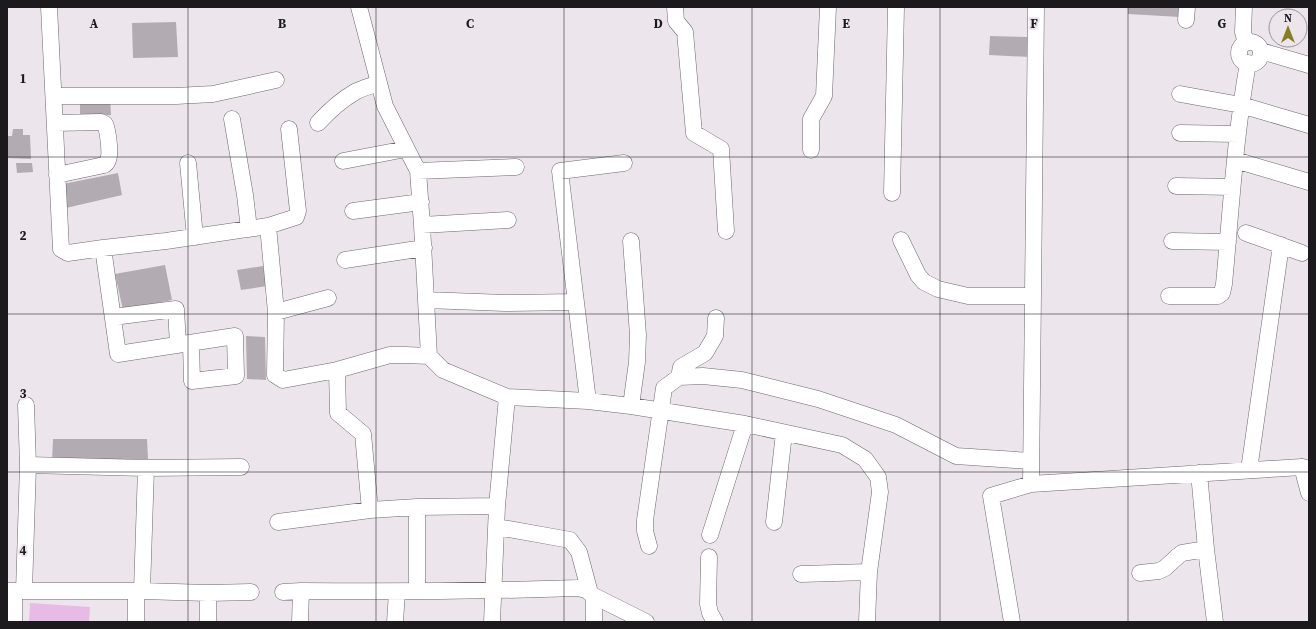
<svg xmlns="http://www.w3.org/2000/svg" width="1316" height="629" viewBox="0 0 1316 629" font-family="'Source Serif 4',serif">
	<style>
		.garden { fill: #e8bbe7 }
		.building { fill: #b3abb2 }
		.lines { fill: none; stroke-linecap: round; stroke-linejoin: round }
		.minor-casing { stroke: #6e676d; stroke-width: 17 }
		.minor { stroke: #fff; stroke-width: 16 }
		.grid { fill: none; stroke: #1c1a1c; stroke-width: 1; stroke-opacity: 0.55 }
		.grid-label { font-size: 13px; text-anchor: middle; font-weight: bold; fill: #1c1a1c; stroke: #ece5ec; stroke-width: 4; stroke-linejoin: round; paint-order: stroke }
	</style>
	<rect width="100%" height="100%" fill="#ece5ec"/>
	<!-- garden -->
	<path class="garden" d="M30,603L90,607L89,622H29Z"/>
	<!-- building -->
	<path class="building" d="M1128,7H1180V17L1128,14Z
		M176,22L178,57L133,58L132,23Z
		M990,36L1030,37V57L989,55Z
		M110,97L111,115L80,117V98Z
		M13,129H23V135H30L31,159L7,158V136H12Z
		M16,163H32L33,172L17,173Z
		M118,173L122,195L66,208L63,184Z
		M165,265L172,300L123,310L115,274Z
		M263,266L267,286L241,290L237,270Z
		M246,336L265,337L266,380L247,379Z
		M53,439H147L148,459L52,461Z"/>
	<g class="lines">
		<defs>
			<path id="minor" d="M49,7L61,249L68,253L103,248L166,241L268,226L276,312L275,375L283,380L337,370L390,355H406L429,356L443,370L507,397L588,401L631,406L745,424L842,445L865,459L878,477L880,492L869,572L867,622
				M359,7L385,106L418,171L422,225L429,356
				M675,7L676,21L685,32L694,133L721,149L726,231
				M1036,7L1031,484L1302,467L1309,469
				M1244,7L1243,32L1246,43
				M1186,20L1187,7
				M1239 53a11 11 0 1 1 22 0a11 11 0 1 1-22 0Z
				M1261,51L1309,65
				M1180,94L1241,105L1309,125
				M54,96H176L213,94L276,80
				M232,119L245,195L249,229
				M55,123L101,122L105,124C108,131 111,154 108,160C107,163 106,164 104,165L57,175
				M318,123C329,111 341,100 355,92C362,88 371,86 379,83
				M1180,133L1238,134
				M811,150V119L824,96L828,7
				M1235,160L1309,182
				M343,161L406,149
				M188,163L195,237
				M418,171L516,167
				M1176,186L1232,187
				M892,193L896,7
				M353,211L421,202
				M422,225L508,220
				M268,226L296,217L298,211L289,129
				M1246,233L1302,253
				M901,240L918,275L924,282L938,289L968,296H1033
				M1172,241L1228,242
				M103,248L118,354L235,336L236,376L192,381L191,343
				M345,260L424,248
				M1169,296H1218L1222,293L1224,284C1231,210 1235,136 1248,63
				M426,300L505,303L576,302
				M276,312L328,298
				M113,317L176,309L178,345
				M337,370L338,413L363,434L370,510
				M679,377L681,367L705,353L715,336L716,318
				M588,401L560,171L624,163
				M631,406L637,362L638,335L631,241
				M28,465L146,468L241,467
				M1302,467L1309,493
				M1249,470L1281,245
				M1199,473L1206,549L1215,622
				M417,507L497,506
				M278,522L370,510L417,507V591
				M774,522L784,433
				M497,527L570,540L579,552L590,593
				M710,535L745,424
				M649,546L645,531V520L664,388L679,377L703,376L742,380L818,399L896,425L956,456L1031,461
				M709,557L708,604L710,613L715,622
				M1140,573L1159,571L1165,568L1178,556L1182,553L1206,549
				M801,574L869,572
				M7,591H142L208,593L251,592
				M14,591V622
				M24,591L28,465L26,405
				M142,591L146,468
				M301,591C393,592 485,591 578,588L586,590L594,596L646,622
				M283,592L301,591L300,622
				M594,596V622
				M136,622V591
				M208,622V593
				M395,622L397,592
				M492,622L497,506L507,397
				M1012,622L991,496L1031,484"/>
		</defs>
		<!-- minor casing -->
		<use href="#minor" class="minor-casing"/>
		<!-- minor -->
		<use href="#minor" class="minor"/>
	</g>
	<!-- grid -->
	<path class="grid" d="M188,7V622M376,7V622M564,7V622M752,7V622M940,7V622M1128,7V622M7,157H1309M7,314H1309M7,472H1309"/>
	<g class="grid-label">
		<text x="94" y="28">A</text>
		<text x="282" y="28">B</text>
		<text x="470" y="28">C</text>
		<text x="658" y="28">D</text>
		<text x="846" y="28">E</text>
		<text x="1034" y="28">F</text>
		<text x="1222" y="28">G</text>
		<text x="23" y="83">1</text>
		<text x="23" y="240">2</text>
		<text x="23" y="398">3</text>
		<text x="23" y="555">4</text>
	</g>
	<!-- border -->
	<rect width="1316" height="629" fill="none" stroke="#1c1a1c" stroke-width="16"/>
	<!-- north arrow -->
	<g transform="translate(1288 28)"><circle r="19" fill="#ece5ec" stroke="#999499"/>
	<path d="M0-3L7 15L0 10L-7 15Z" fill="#887c22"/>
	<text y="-6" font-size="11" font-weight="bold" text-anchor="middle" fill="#1c1a1c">N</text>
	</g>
</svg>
